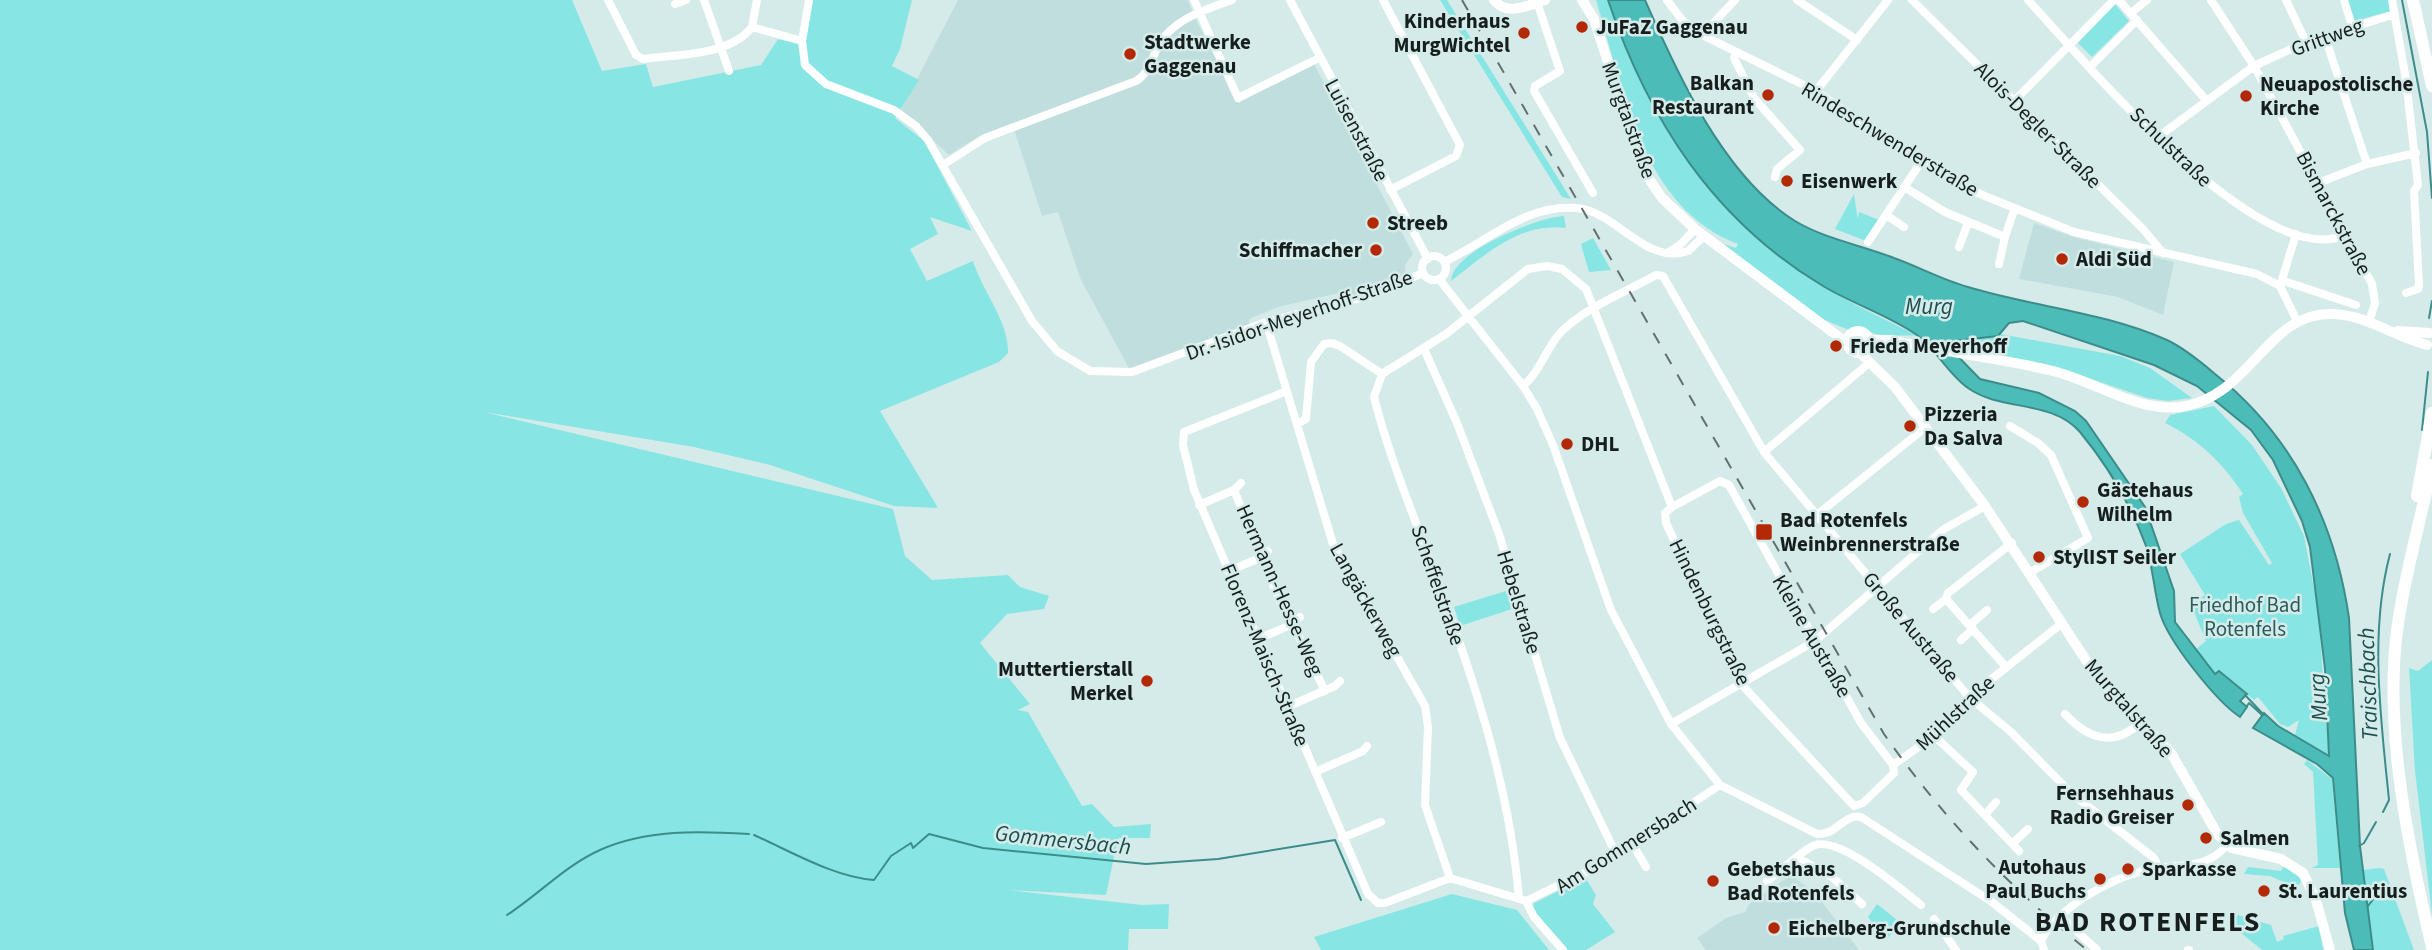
<svg xmlns="http://www.w3.org/2000/svg" width="2432" height="950" viewBox="0 0 2432 950" font-family="'Source Sans 3',sans-serif">
	<style>
		.built { fill: #bfdedd }
		.green { fill: #87e6e3 }
		.water { fill: #4cbcb9; stroke: #3c8d8a; stroke-width: 2 }
		.lines { fill: none; stroke-linecap: round; stroke-linejoin: round }
		.stream { stroke: #3c8d8a; stroke-width: 2 }
		.minor { stroke: #fff; stroke-width: 8 }
		.tertiary { stroke: #fff; stroke-width: 10 }
		.primary { stroke: #fff; stroke-width: 12 }
		.rail { stroke: #62706f; stroke-width: 2; stroke-dasharray: 12 12; stroke-linecap: butt }
		.poi-dot { fill: #b42905; stroke: #d4ebea; stroke-width: 2.5 }
		.labels { text-anchor: middle; dominant-baseline: central; stroke-width: 5; stroke-linejoin: round; paint-order: stroke }
		.poi-label { font-size: 21px; font-weight: bold; fill: #161f1e; stroke: #d4ebea; text-anchor: start }
		.street-label { font-size: 21px; fill: #161f1e; stroke: #d4ebea }
		.park-label { font-size: 21px; fill: #2c5c5a; stroke: #d4ebea }
		.water-label { font-size: 23px; font-style: italic; fill: #1d4e4d; stroke: #d4ebea }
		.district-label { font-size: 28px; font-weight: bold; letter-spacing: 2px; fill: #161f1e; stroke: #d4ebea }
	</style>
	<rect width="100%" height="100%" fill="#d4ebea"/>
	<!-- built -->
	<path class="built" d="M958,0H1188L1195,18L1239,103L1313,62L1413,254L1405,265L1406,277L1355,296L1339,293L1278,307L1249,319V324L1179,353L1129,368L1081,280L1058,212L1042,216L1012,123L979,136L949,155L901,110Z
		M2034,223L2073,237L2174,262L2163,315L2118,297L2019,279Z
		M1791,875L1815,893L1859,950H1706L1697,938L1726,918L1745,912L1750,903Z"/>
	<!-- green -->
	<path class="green" d="M0,0H572L602,71L646,64L653,87L761,65L778,39L799,44L806,0H912L900,49L892,66L919,80L895,118L924,141L972,231L930,217L938,234L910,249L927,281L973,261C982,291 1009,321 1008,353L999,362L880,411L938,508L894,506L770,465L694,447L484,412L893,509L905,556L932,580L1008,575L1020,587L1049,596L1044,609L1007,614L980,643L1030,704L1018,710L1028,712L1082,806L1092,804L1114,827L1151,824L1150,838H1118L1106,895L1008,890L1142,905L1169,904L1168,929H1129L1128,950H0Z
		M1440,0H1447L1571,199L1562,197Z
		M1596,0H1608C1650,126 1708,209 1819,283C1850,304 1885,319 1918,336C1898,334 1881,340 1863,328L1849,330L1815,316L1723,244L1736,248L1738,244C1641,207 1623,88 1596,0Z
		M2347,0H2389L2391,11L2354,21Z
		M2115,4L2129,21L2092,57L2078,43Z
		M1854,194L1858,221L1855,235L1859,212L1879,220L1866,241L1835,229Z
		M1564,216L1566,228C1520,222 1485,255 1451,281C1452,251 1538,217 1564,216Z
		M1593,238L1611,270L1589,272L1581,244Z
		M2000,334L2120,356L2150,368L2192,398L2168,401L2147,398L2062,369L1953,347V344Z
		M2214,406L2252,445L2281,488L2304,536L2318,609L2329,756L2295,735L2299,720L2288,727L2280,724L2258,697L2254,700L2219,671L2216,674L2195,650L2206,641L2194,612V602L2205,595L2180,554L2226,524L2239,520L2269,565L2272,563L2243,513L2239,497L2243,494C2222,462 2199,440 2165,423L2170,415Z
		M1506,591L1512,609L1460,626L1454,607Z
		M2432,660V914L2415,771L2409,668L2418,671Z
		M2307,760L2332,779L2340,868H2311L2318,865L2313,772L2304,764Z
		M2284,866L2301,879L2300,884L2293,886L2270,876L2244,874L2248,867L2281,871Z
		M2380,868L2384,869L2414,950H2374L2363,870Z
		M1585,877L1596,895L1593,904L1615,932L1586,950H1567L1532,908L1533,904Z
		M1452,894L1517,910L1549,950H1321L1314,937Z
		M1877,904L1901,923L1885,941L1868,917Z
		M2238,915L2271,925L2277,942L2284,939L2283,936L2319,926L2323,950H2262L2230,924Z"/>
	<!-- water -->
	<path class="water" d="M1608,0H1645C1677,73 1724,177 1795,221C1825,239 1861,245 1894,258C1919,267 1943,280 1968,287C2034,307 2104,312 2167,340C2184,348 2201,362 2215,374C2292,435 2335,521 2349,618L2360,846L2373,950H2354L2345,913L2333,778L2317,764L2253,728L2264,713L2278,726L2329,756L2325,669L2310,547L2302,521L2273,460L2251,430L2197,386L2154,365L2023,321L2009,323L1998,336L1944,342L1980,379L2039,393L2075,411L2086,421L2145,507L2174,591L2175,622L2215,674L2219,671L2247,694L2240,701L2247,707L2240,717C2216,701 2168,641 2160,613C2154,591 2153,567 2146,546C2131,505 2108,466 2080,432C2051,399 2002,412 1968,388C1948,374 1936,349 1917,335C1888,315 1853,304 1823,286C1713,220 1648,119 1608,0Z"/>
	<g class="lines">
		<!-- stream -->
		<path class="stream" d="M2402,0L2427,132L2432,198
			M2429,318L2432,301
			M2422,430L2428,372
			M2245,695L2264,715
			M2247,706L2249,703L2262,715
			M2383,812L2389,800C2381,720 2369,633 2390,554
			M754,835C790,851 834,877 874,880L891,856L911,843L913,848L929,834L983,848L1146,864L1218,859L1335,840L1361,900
			M2359,846L2364,843L2376,822
			M2368,906L2382,888
			M507,915C538,895 566,865 600,850C647,829 699,831 749,834"/>
		<!-- minor -->
		<path class="minor" d="M608,0L636,55L643,59C678,54 730,56 752,27L802,41
			M704,0L729,71
			M809,0L802,41L805,65L826,84L894,110L916,126L928,140L1032,321L1057,351L1090,371L1132,372L1266,322L1372,295L1423,273
			M1194,0L1238,98L1319,58
			M1290,0L1428,259
			M1383,0L1460,145L1456,156L1390,190
			M1667,0L1682,20L1702,35L1816,91L1921,162L1980,194L2074,232L2257,274L2280,286L2297,321
			M1797,0L1857,40
			M1912,0L2143,229L2163,253
			M2028,0C2081,57 2260,273 2345,235
			M2119,0L2206,100
			M2211,0L2254,66L2372,284L2375,303L2369,322
			M2286,0L2306,42
			M2344,0L2352,26
			M2392,0L2406,80L2418,185L2414,191L2419,285L2418,289L2406,293
			M1537,2L1560,71L1535,86L1534,91L1593,193
			M675,4L686,0
			M2131,13L2147,0
			M752,27L757,0
			M1702,35L1735,0
			M2325,37L2367,164
			M1736,54L1734,58L1754,98L1800,150L1777,169L1775,177
			M2090,67L2137,20
			M1816,91L1888,0
			M2014,101L2114,0
			M2158,137L2254,66L2306,42L2395,14
			M943,165L985,138L1136,81C1153,71 1152,50 1165,36C1182,16 1208,9 1232,0
			M2318,183L2367,164L2416,153
			M1904,187L1945,212L2005,237L2014,210
			M1886,215L1904,227
			M1868,242L1921,162
			M1959,247L1968,223
			M1667,253L1681,244L1695,229
			M1422 268a12 12 0 1 1 24 0a12 12 0 1 1-24 0Z
			M1444,262C1487,242 1525,204 1576,208C1617,211 1645,266 1688,251L1704,236
			M1999,264L2005,237
			M1439,279L1523,386L1537,409L1553,445L1611,610L1671,724L1720,785L1817,834C1836,836 1844,813 1861,817L1992,902L2041,941L2044,950
			M2284,281L2356,305
			M2281,283L2296,234
			M1266,322L1333,544L1425,706L1428,727L1425,805L1450,878
			M1424,349L1457,423L1499,534L1560,738L1616,854
			M1523,386C1540,372 1546,348 1561,332C1586,307 1626,292 1656,275L1663,276L1764,452L1969,697L2011,732L2071,793L2154,858L2159,868
			M1287,391L1184,432L1183,445L1194,490L1368,894L1378,903H1385L1450,878
			M1297,424L1306,419L1311,362L1324,344L1332,343L1340,346L1382,374
			M2010,426L2038,443L2051,455L2088,538L2031,572
			M1764,452L1868,364
			M1234,490L1285,614L1293,624L1325,691
			M1199,505L1234,490L1241,483
			M1672,507L1720,481L1729,485L1861,723L1893,765
			M1818,514L1926,427
			M1229,571L1262,557L1268,551
			M1933,609L1946,599
			M1970,625L1987,610
			M1258,639L1293,624L1300,617
			M1961,640L1973,629
			M2006,667L1946,599L1948,593L2012,543
			M1287,707L1335,686L1340,681
			M2065,714C2088,739 2114,748 2141,722
			M1671,724L1815,641L1944,529L1985,506
			M1934,736L1973,772L1961,790L2019,851
			M1315,772L1363,751L1367,746
			M1985,815L1996,802
			M1342,838L1381,822
			M1632,843L1646,867
			M2013,843L2028,829
			M1798,858L1832,877L1862,904
			M1450,878L1526,901L1592,869L1720,785
			M1767,881C1780,872 1802,850 1815,845C1841,837 1900,888 1921,905
			M1519,899C1510,788 1474,679 1435,574C1414,516 1389,457 1374,397L1382,374L1446,334L1528,269L1547,266L1562,269L1586,289L1672,507L1665,513L1666,523L1742,685L1854,806L1863,803L1894,773L1893,765L1934,736L1969,697L2061,624
			M1526,901L1534,917L1563,950
			M2060,916L2097,950
			M1934,919L1956,950
			M2041,941C2059,905 2119,873 2158,868C2185,864 2208,868 2227,845
			M2188,950H2189"/>
		<!-- tertiary -->
		<path class="tertiary" d="M1494,0C1508,17 1528,5 1545,0
			M1582,0L1594,19L1634,142L1649,179L1662,198L1695,229L1847,343
			M2398,331L2429,333
			M1847 342a11 11 0 1 1 22 0a11 11 0 1 1-22 0Z
			M1869,340H1892C1945,353 2001,358 2053,371C2094,381 2137,412 2180,407C2251,398 2266,311 2333,314C2366,315 2396,337 2427,345
			M1860,353L1895,387L1985,506L2097,677L2171,753L2218,835L2232,848L2281,859L2303,873L2316,900L2330,950"/>
		<!-- primary -->
		<path class="primary" d="M2413,0L2432,86
			M2432,465C2421,520 2404,575 2397,631C2384,730 2409,850 2432,947
			M2417,496L2432,413"/>
		<!-- rail -->
		<path class="rail" d="M1462,0L1884,734C1942,817 2009,887 2087,950"/>
	</g>
	<!-- markers -->
	<g class="poi-dot">
		<circle cx="1582" cy="27" r="7"/>
		<circle cx="1524" cy="33" r="7"/>
		<circle cx="1130" cy="54" r="7"/>
		<circle cx="1768" cy="95" r="7"/>
		<circle cx="2246" cy="96" r="7"/>
		<circle cx="1787" cy="181" r="7"/>
		<circle cx="1373" cy="223" r="7"/>
		<circle cx="1376" cy="250" r="7"/>
		<circle cx="2062" cy="259" r="7"/>
		<circle cx="1836" cy="346" r="7"/>
		<circle cx="1910" cy="426" r="7"/>
		<circle cx="1567" cy="444" r="7"/>
		<circle cx="2083" cy="502" r="7"/>
		<rect x="1755" y="523" width="18" height="18" rx="3.5"/>
		<circle cx="2039" cy="557" r="7"/>
		<circle cx="1147" cy="681" r="7"/>
		<circle cx="2188" cy="805" r="7"/>
		<circle cx="2206" cy="838" r="7"/>
		<circle cx="2128" cy="869" r="7"/>
		<circle cx="2100" cy="879" r="7"/>
		<circle cx="1713" cy="881" r="7"/>
		<circle cx="2264" cy="891" r="7"/>
		<circle cx="1774" cy="928" r="7"/>
	</g>
	<g class="labels">
		<!-- poi labels -->
		<g class="poi-label">
			<text x="1510" y="21" text-anchor="end">Kinderhaus<tspan x="1510" dy="24">MurgWichtel</tspan></text>
			<text x="1596" y="27">JuFaZ Gaggenau</text>
			<text x="1144" y="42">Stadtwerke<tspan x="1144" dy="24">Gaggenau</tspan></text>
			<text x="1754" y="83" text-anchor="end">Balkan<tspan x="1754" dy="24">Restaurant</tspan></text>
			<text x="2260" y="84">Neuapostolische<tspan x="2260" dy="24">Kirche</tspan></text>
			<text x="1801" y="181">Eisenwerk</text>
			<text x="1387" y="223">Streeb</text>
			<text x="1362" y="250" text-anchor="end">Schiffmacher</text>
			<text x="2076" y="259">Aldi Süd</text>
			<text x="1850" y="346">Frieda Meyerhoff</text>
			<text x="1924" y="414">Pizzeria<tspan x="1924" dy="24">Da Salva</tspan></text>
			<text x="1581" y="444">DHL</text>
			<text x="2097" y="490">Gästehaus<tspan x="2097" dy="24">Wilhelm</tspan></text>
			<text x="1780" y="520">Bad Rotenfels<tspan x="1780" dy="24">Weinbrennerstraße</tspan></text>
			<text x="2053" y="557">StylIST Seiler</text>
			<text x="1133" y="669" text-anchor="end">Muttertierstall<tspan x="1133" dy="24">Merkel</tspan></text>
			<text x="2174" y="793" text-anchor="end">Fernsehhaus<tspan x="2174" dy="24">Radio Greiser</tspan></text>
			<text x="2220" y="838">Salmen</text>
			<text x="2086" y="867" text-anchor="end">Autohaus<tspan x="2086" dy="24">Paul Buchs</tspan></text>
			<text x="1727" y="869">Gebetshaus<tspan x="1727" dy="24">Bad Rotenfels</tspan></text>
			<text x="2142" y="869">Sparkasse</text>
			<text x="2278" y="891">St. Laurentius</text>
			<text x="1788" y="928">Eichelberg-Grundschule</text>
		</g>
		<!-- street labels -->
		<g class="street-label">
			<text transform="translate(2327 37) rotate(-20)">Grittweg</text>
			<text transform="translate(1629 120) rotate(70)">Murgtalstraße</text>
			<text transform="translate(2038 125) rotate(45)">Alois-Degler-Straße</text>
			<text transform="translate(1357 130) rotate(62)">Luisenstraße</text>
			<text transform="translate(1890 139) rotate(31)">Rindeschwenderstraße</text>
			<text transform="translate(2171 147) rotate(44)">Schulstraße</text>
			<text transform="translate(2334 213) rotate(62)">Bismarckstraße</text>
			<text transform="translate(1299 315) rotate(-19)">Dr.-Isidor-Meyerhoff-Straße</text>
			<text transform="translate(1438 585) rotate(71)">Scheffelstraße</text>
			<text transform="translate(1280 590) rotate(66)">Hermann-Hesse-Weg</text>
			<text transform="translate(1366 600) rotate(61)">Langäckerweg</text>
			<text transform="translate(1519 602) rotate(73)">Hebelstraße</text>
			<text transform="translate(1710 612) rotate(64)">Hindenburgstraße</text>
			<text transform="translate(1911 627) rotate(50)">Große Austraße</text>
			<text transform="translate(1812 636) rotate(60)">Kleine Austraße</text>
			<text transform="translate(1265 655) rotate(67)">Florenz-Maisch-Straße</text>
			<text transform="translate(2129 708) rotate(49)">Murgtalstraße</text>
			<text transform="translate(1955 713) rotate(-43)">Mühlstraße</text>
			<text transform="translate(1626 845) rotate(-32)">Am Gommersbach</text>
		</g>
		<!-- park labels -->
		<g class="park-label">
			<text x="2245" y="605">Friedhof Bad<tspan x="2245" dy="24">Rotenfels</tspan></text>
		</g>
		<!-- water labels -->
		<g class="water-label">
			<text x="1929" y="306">Murg</text>
			<text transform="translate(2368 684) rotate(-92)">Traischbach</text>
			<text transform="translate(2318 697) rotate(-94)">Murg</text>
			<text transform="translate(1063 840) rotate(6)">Gommersbach</text>
		</g>
		<!-- district labels -->
		<g class="district-label">
			<text x="2148" y="922">BAD ROTENFELS</text>
		</g>
	</g>
</svg>
